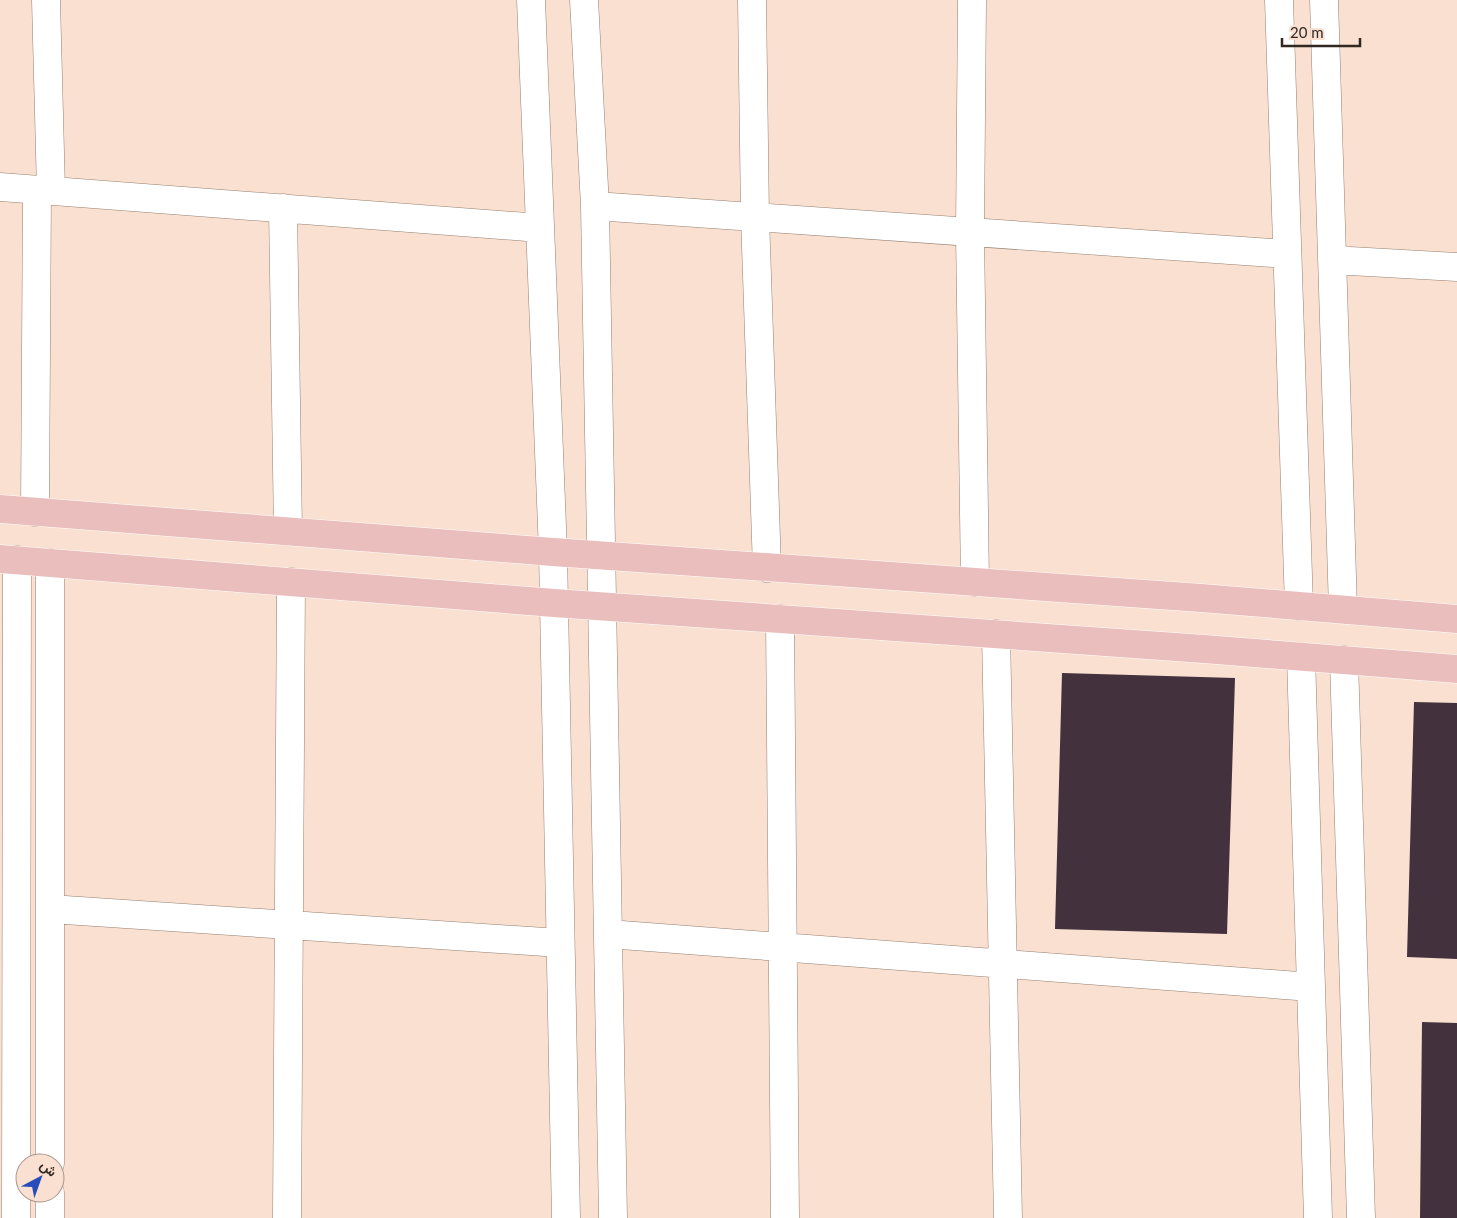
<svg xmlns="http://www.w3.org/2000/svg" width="1457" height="1218" viewBox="0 0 1457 1218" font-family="Lato,Vazirmatn,sans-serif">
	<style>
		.building { fill: #44313e }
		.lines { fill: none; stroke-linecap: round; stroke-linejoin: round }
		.minor-casing { stroke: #968072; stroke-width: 29 }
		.major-casing { stroke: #fff; stroke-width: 29 }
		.minor { stroke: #fff; stroke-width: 28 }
		.major { stroke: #eabebc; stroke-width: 28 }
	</style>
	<rect width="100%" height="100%" fill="#f9e0d1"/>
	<!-- building -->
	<path class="building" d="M1062,673L1235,678L1227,934L1055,929Z
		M1414,702L1457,703V959L1407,957Z
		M1422,1022L1457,1023V1218H1420Z"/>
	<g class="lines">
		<defs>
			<path id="minor" d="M46,0L51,191
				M531,0L553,552L566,1218
				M584,0L595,206L613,1218
				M752,0L755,217L767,568
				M972,0L970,232L975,582
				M1279,0L1299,606
				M1324,0L1343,609
				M0,187L540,228
				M595,206L1287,254
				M283,208L288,531
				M1332,260L1457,267
				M35,512L37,190
				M780,619L785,1218
				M996,634L1008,1218
				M1301,657L1318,1218
				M1344,660L1361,1218
				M50,909L560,943
				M608,934L1311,987
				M50,1163V563
				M16,1218L17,560
				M50,1218V1193
				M287,1218L291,582"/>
			<path id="major" d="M0,509L553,552L1201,598L1457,619
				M0,559L554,603L1204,649L1457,669"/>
		</defs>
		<!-- minor casing -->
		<use href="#minor" class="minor-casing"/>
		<!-- major casing -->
		<use href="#major" class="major-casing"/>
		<!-- minor -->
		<use href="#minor" class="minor"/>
		<!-- major -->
		<use href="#major" class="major"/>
	</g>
	<!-- north arrow -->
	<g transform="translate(40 1178) rotate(41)"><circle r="24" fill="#f9e0d1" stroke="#a9968b"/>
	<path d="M0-4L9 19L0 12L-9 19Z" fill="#274dbc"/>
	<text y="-8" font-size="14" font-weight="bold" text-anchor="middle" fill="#312822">ش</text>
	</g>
	<!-- scale -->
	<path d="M1282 38v8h78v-8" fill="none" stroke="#312822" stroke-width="2.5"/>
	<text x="1290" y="38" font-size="15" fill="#312822" stroke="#f9e0d1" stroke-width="4" paint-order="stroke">20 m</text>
</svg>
